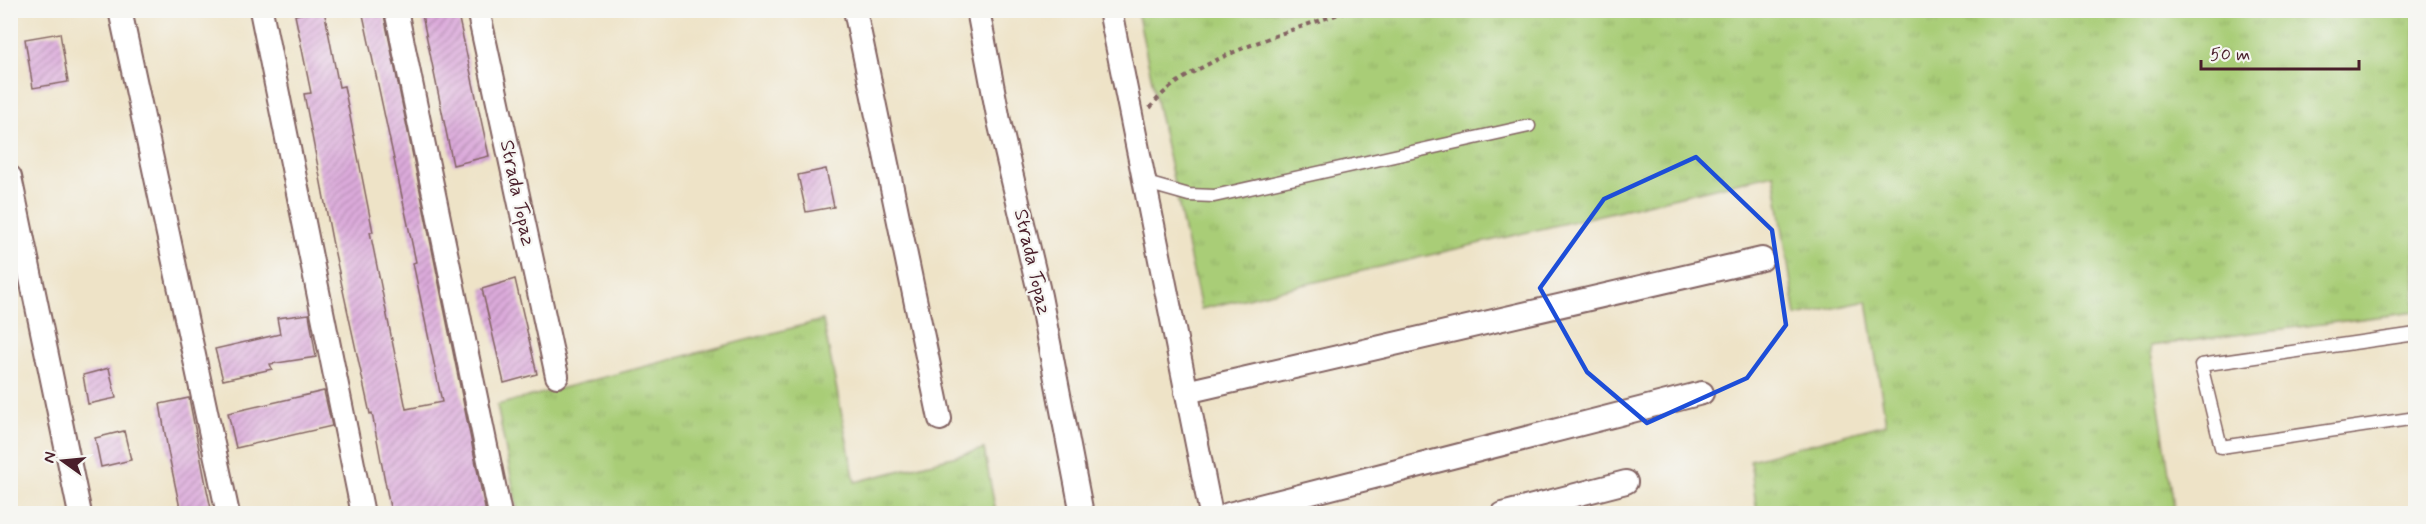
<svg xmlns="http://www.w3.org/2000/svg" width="2426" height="524" viewBox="0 0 2426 524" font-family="Mynerve,sans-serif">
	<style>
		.grass { fill: url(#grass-tufts); stroke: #7a7651; stroke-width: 1.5 }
		.building { fill: url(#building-hatch) }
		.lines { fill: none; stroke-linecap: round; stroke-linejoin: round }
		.service-casing { stroke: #836462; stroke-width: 15 }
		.minor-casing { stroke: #836462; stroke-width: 26 }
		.path { stroke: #836462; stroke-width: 4; stroke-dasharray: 4.5 4.5; stroke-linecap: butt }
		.service { stroke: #fff; stroke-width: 12 }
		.minor { stroke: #fff; stroke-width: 22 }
		.marked { fill: none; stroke: #1d4ed8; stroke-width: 4.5; stroke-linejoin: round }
		.labels { text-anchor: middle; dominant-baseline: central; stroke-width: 4.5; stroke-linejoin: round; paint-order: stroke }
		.street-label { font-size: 20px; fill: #4a1f2b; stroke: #f6f6f2 }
	</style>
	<defs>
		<pattern id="grass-tufts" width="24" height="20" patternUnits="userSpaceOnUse" patternTransform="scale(1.5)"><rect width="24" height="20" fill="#a9cd77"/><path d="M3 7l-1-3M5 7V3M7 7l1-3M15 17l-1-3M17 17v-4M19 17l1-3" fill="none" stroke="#93b067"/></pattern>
		<pattern id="building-hatch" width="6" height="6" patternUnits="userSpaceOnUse" patternTransform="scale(1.5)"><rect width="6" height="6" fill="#dcabdb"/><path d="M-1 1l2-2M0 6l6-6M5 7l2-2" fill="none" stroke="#b48bb2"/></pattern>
	</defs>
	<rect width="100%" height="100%" fill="#f6f6f2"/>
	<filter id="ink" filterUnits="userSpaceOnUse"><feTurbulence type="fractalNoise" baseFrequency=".0167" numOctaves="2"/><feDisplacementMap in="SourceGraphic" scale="12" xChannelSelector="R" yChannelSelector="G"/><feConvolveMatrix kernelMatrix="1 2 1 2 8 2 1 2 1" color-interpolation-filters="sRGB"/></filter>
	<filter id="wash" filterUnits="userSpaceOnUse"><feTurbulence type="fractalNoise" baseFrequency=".008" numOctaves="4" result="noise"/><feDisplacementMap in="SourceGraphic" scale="24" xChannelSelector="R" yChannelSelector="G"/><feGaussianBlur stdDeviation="1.35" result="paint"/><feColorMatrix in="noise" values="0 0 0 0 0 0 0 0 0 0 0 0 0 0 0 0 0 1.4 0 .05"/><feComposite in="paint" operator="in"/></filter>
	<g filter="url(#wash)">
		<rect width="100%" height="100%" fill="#eee3c7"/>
		<!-- grass -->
		<path class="grass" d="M1137,11H2415V312L2150,346L2175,513H1757L1750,460L1886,424L1867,301L1796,316L1774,174L1201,309Z
			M823,320L855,482L984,449L996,513H518L497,405Z"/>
		<g id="blocks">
			<!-- building -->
			<path class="building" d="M319,10H324L339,87L344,86L373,232H370L406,409L442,402L413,263L416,262L362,10H383L486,513H391L372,413L370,414L332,240L304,94L311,93L295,15Z
				M421,10H457L489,156L453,165Z
				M60,33L68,82L33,88L25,39Z
				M826,169L834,207L806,212L798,175Z
				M515,279L537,374L504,383L482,289Z
				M309,314L316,357L270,364L272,369L223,380L215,349L280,334L277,318Z
				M109,368L116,398L88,404L83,375Z
				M324,391L332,426L236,448L228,413Z
				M189,398L207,490L212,513H181L168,451L160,404Z
				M124,431L131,460L101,467L95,438Z"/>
		</g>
	</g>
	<g filter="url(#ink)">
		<use href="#blocks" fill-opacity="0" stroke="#836462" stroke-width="1.5"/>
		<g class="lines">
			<defs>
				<path id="service" d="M1143,182L1189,195L1214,196L1529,126
					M2416,334L2201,365L2221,447L2416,418"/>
				<path id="minor" d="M120,10L228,514
					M261,10L363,514
					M396,10L500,514
					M478,10L557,376
					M855,10L940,419
					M978,10L999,121L1040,296L1082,514
					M1110,10L1211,514
					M10,177L80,514
					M1186,392L1762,259
					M1229,514L1702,393
					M1502,514L1626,482"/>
			</defs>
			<!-- service casing -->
			<use href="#service" class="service-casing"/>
			<!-- minor casing -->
			<use href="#minor" class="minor-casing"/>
			<!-- path -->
			<path class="path" d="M1150,108C1183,61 1297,29 1350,10"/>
			<!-- service -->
			<use href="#service" class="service"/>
			<!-- minor -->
			<use href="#minor" class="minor"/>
		</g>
	</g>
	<!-- marked area -->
	<path class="marked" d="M1696,157L1772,230L1786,325L1747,378L1647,423L1587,372L1540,288L1604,199Z"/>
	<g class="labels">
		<!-- street labels -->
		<g class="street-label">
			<text transform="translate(517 193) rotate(78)">Strada Topaz</text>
			<text transform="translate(1032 262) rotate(77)">Strada Topaz</text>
		</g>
	</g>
	<!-- margin -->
	<rect width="2426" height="524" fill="none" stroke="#f6f6f2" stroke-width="36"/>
	<!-- north arrow -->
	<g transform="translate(63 461) rotate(285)" stroke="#f6f6f2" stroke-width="4.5" paint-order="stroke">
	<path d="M0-4.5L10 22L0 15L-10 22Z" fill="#4a1f2b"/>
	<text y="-9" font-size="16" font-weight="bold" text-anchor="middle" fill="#4a1f2b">N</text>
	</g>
	<!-- scale -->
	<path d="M2201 60v9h158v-9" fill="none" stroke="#4a1f2b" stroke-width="3"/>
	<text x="2210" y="60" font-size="18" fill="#4a1f2b" stroke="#f6f6f2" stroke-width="4.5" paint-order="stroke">50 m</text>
</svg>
